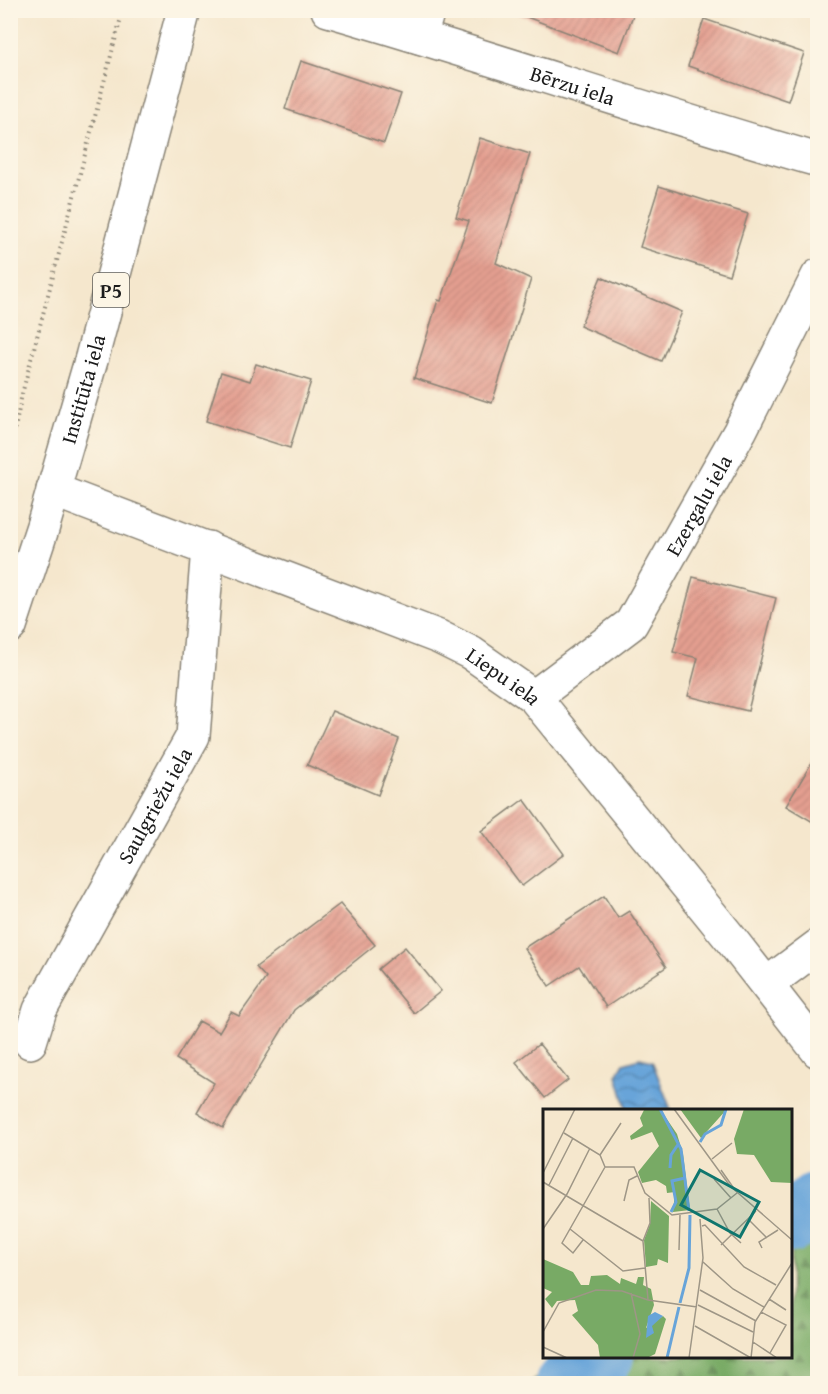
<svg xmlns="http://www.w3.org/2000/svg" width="828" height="1394" viewBox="0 0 828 1394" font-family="'Gentium Book Plus',serif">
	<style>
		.forest { fill: url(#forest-firs); stroke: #4a6340; stroke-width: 1.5 }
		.water { fill: url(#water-waves); stroke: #42607a; stroke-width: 1.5 }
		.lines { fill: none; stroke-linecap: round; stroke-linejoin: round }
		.river { stroke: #67a4d9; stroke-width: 62 }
		.building { fill: url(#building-hatch) }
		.street-casing { stroke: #888274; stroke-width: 36 }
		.primary-casing { stroke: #888274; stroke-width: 36 }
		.path { stroke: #888274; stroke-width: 4; stroke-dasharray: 1.5 4.5; stroke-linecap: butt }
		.street { stroke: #fff; stroke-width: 33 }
		.primary { stroke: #fff; stroke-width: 33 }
		.labels { text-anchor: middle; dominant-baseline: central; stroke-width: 6; stroke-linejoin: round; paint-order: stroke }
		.shield { fill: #fcf5e5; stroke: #5f5d58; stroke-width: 1.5 }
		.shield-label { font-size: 20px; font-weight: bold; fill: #1c1c1c }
		.street-label { font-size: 21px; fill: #1c1c1c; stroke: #fcf5e5 }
		.inset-river { fill: none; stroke: #67a4d9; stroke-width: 3 }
		.inset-road { fill: none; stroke: #9e9686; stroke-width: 1.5 }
		.view { fill: #0f766e; fill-opacity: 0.15; stroke: #0f766e; stroke-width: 3 }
		.inset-edge { fill: none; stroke: #1c1c1c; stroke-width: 3 }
	</style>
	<defs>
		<pattern id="forest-firs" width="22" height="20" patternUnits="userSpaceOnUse" patternTransform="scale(1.5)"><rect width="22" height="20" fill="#78aa65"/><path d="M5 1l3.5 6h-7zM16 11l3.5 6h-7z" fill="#628a52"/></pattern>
		<pattern id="water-waves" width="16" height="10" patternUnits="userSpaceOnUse" patternTransform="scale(1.5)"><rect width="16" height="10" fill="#67a4d9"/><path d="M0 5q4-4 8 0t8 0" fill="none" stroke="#5485af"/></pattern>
		<pattern id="building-hatch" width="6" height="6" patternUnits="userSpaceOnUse" patternTransform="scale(1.5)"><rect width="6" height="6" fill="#e49f90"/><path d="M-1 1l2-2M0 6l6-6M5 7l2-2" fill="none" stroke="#c3887c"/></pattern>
	</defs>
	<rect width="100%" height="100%" fill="#fcf5e5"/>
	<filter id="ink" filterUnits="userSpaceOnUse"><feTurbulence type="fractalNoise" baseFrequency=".0167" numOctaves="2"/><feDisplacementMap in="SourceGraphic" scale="12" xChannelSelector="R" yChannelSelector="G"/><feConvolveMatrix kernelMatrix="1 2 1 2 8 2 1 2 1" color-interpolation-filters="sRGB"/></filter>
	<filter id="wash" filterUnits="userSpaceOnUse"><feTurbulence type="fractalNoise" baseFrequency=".008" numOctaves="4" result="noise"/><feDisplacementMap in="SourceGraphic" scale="24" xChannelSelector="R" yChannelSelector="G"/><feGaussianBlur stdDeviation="1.35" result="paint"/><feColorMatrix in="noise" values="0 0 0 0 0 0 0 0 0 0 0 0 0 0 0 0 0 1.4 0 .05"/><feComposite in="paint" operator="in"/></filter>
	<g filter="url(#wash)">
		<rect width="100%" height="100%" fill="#f5e7cd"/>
		<!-- forest -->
		<path class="forest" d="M817,1171V1383H529L566,1357L790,1356L791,1191Z"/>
		<!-- water -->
		<path class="water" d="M640,1058L652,1061L671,1110H627L617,1075L624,1063Z"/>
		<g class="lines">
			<!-- river -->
			<path class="river" d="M790,1222L818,1203
				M566,1384L603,1356"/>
		</g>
		<g id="blocks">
			<!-- building -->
			<path class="building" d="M516,10H635L619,52L516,13Z
				M704,19L804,53L788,101L688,66Z
				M301,61L401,94L384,143L285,109Z
				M480,138L530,154L496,263L531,279L492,403L414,378L438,300L441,301L469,221L456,217Z
				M659,186L748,214L729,275L640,247Z
				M601,277L682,312L661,361L580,326Z
				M256,364L311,381L290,448L206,421L221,372L250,381Z
				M693,577L776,598L748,711L688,696L698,658L673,652Z
				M332,711L399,739L378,795L307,765Z
				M818,752V825L786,806Z
				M524,799L564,854L522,886L481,831Z
				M604,896L618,918L629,911L666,967L606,1007L579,966L549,986L524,948Z
				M340,904L375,945L294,1010L223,1128L197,1112L214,1083L176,1059L199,1021L219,1032L231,1012L239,1016L266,978L256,967Z
				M405,947L441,991L414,1013L378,969Z
				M539,1044L568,1080L545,1098L516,1062Z"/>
		</g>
	</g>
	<g filter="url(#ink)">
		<use href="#blocks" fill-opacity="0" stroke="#888274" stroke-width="1.5"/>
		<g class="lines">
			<defs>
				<g id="street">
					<path id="s1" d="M328,10C492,57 653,113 818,160"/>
					<path d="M420,37L428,10"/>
					<path id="s2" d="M53,490L439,637L471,653L534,697L729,937L818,1051"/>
					<path id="s3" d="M534,697L631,624L740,431L818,276"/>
					<path d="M767,984L818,946"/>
					<path id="s4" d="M30,1042L40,1010L193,736L208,548"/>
				</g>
				<g id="primary">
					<path id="s5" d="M10,626L43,526L92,357L184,10"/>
				</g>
			</defs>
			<!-- street casing -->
			<use href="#street" class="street-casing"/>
			<!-- primary casing -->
			<use href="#primary" class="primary-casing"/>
			<!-- path -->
			<path class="path" d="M10,453L22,394L123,10"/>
			<!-- street -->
			<use href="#street" class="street"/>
			<!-- primary -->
			<use href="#primary" class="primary"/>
		</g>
	</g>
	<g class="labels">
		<!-- shield labels -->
		<rect class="shield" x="93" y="273" width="36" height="34" rx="4.5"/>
		<g class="shield-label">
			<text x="111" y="290">P5</text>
		</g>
		<!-- street labels -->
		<g class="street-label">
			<text stroke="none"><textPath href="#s1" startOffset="256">Bērzu iela</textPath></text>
			<text stroke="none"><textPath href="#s5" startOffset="248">Institūta iela</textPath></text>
			<text stroke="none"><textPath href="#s3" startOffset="258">Ezergalu iela</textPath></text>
			<text stroke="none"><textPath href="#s2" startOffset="489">Liepu iela</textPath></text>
			<text stroke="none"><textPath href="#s4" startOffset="268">Saulgriežu iela</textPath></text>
		</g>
	</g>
	<!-- overview -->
	<g transform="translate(543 1109)">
		<rect width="249" height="249" fill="#f5e7cd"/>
		<path d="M117,0L134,25L140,45L147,101L130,103L132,83L124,84L123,77L113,71L99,74L95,63L116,37L109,23L88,31L87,27L100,17L97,9L101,1ZM137,0H184L158,29ZM201,0H249V74L228,73L211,46L194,45L191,30ZM108,92L126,107L125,154L115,150L114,156L103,158L101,131L107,115ZM0,150L30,163L38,176H46L48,167L64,166L77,175L78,169L93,175L95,168H101L100,176L108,180L111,196L103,219L120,207L123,210L112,245L104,249H57L55,236L29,206L35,202L32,191L14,192L9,199L2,190L9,183L0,179Z" fill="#78aa65"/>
		<path d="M112,203L120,207L109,217L111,224L103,229L105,207Z" fill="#67a4d9"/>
		<path class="inset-river" d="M117,0L138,40L146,102M157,33L162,25L178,16L183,0M127,59L128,46L136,34M128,103L133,93L129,72L142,69M137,194L146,159L147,106M124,249L136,198"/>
		<path class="inset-road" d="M131,0L187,77L249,131M21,24L57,46L62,58M57,46L78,14M169,50L189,34M62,58H91L102,84L129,106L174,100L194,84M178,61L192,81M0,64L32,0M171,70L188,89M0,73L100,132M6,76L30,29M81,92L86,71L94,67M174,100L187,124L198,134M205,110L224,129M159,117L162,116L201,158L233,176M0,120L24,85L47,39M27,120L80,162L102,159M40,131L30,144L19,134L62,58M178,136L213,102M219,139L216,133L235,121M136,141L137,106M160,153L190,180L221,198M157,181L213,212M88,184L97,225L90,249M226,190L243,201M105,191L100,132L107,114L106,89M155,196L210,223M218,203L243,216L227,244M152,217L208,249L212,213L249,154M0,223L16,194L53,181L79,182L105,191L154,198M210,233L234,249M0,238L24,249M146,249L160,149L157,110"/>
		<path class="view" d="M157,61L216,93L197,128L138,96Z"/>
		<rect width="249" height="249" class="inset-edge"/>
	</g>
	<!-- margin -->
	<rect width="828" height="1394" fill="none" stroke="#fcf5e5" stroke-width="36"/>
</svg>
